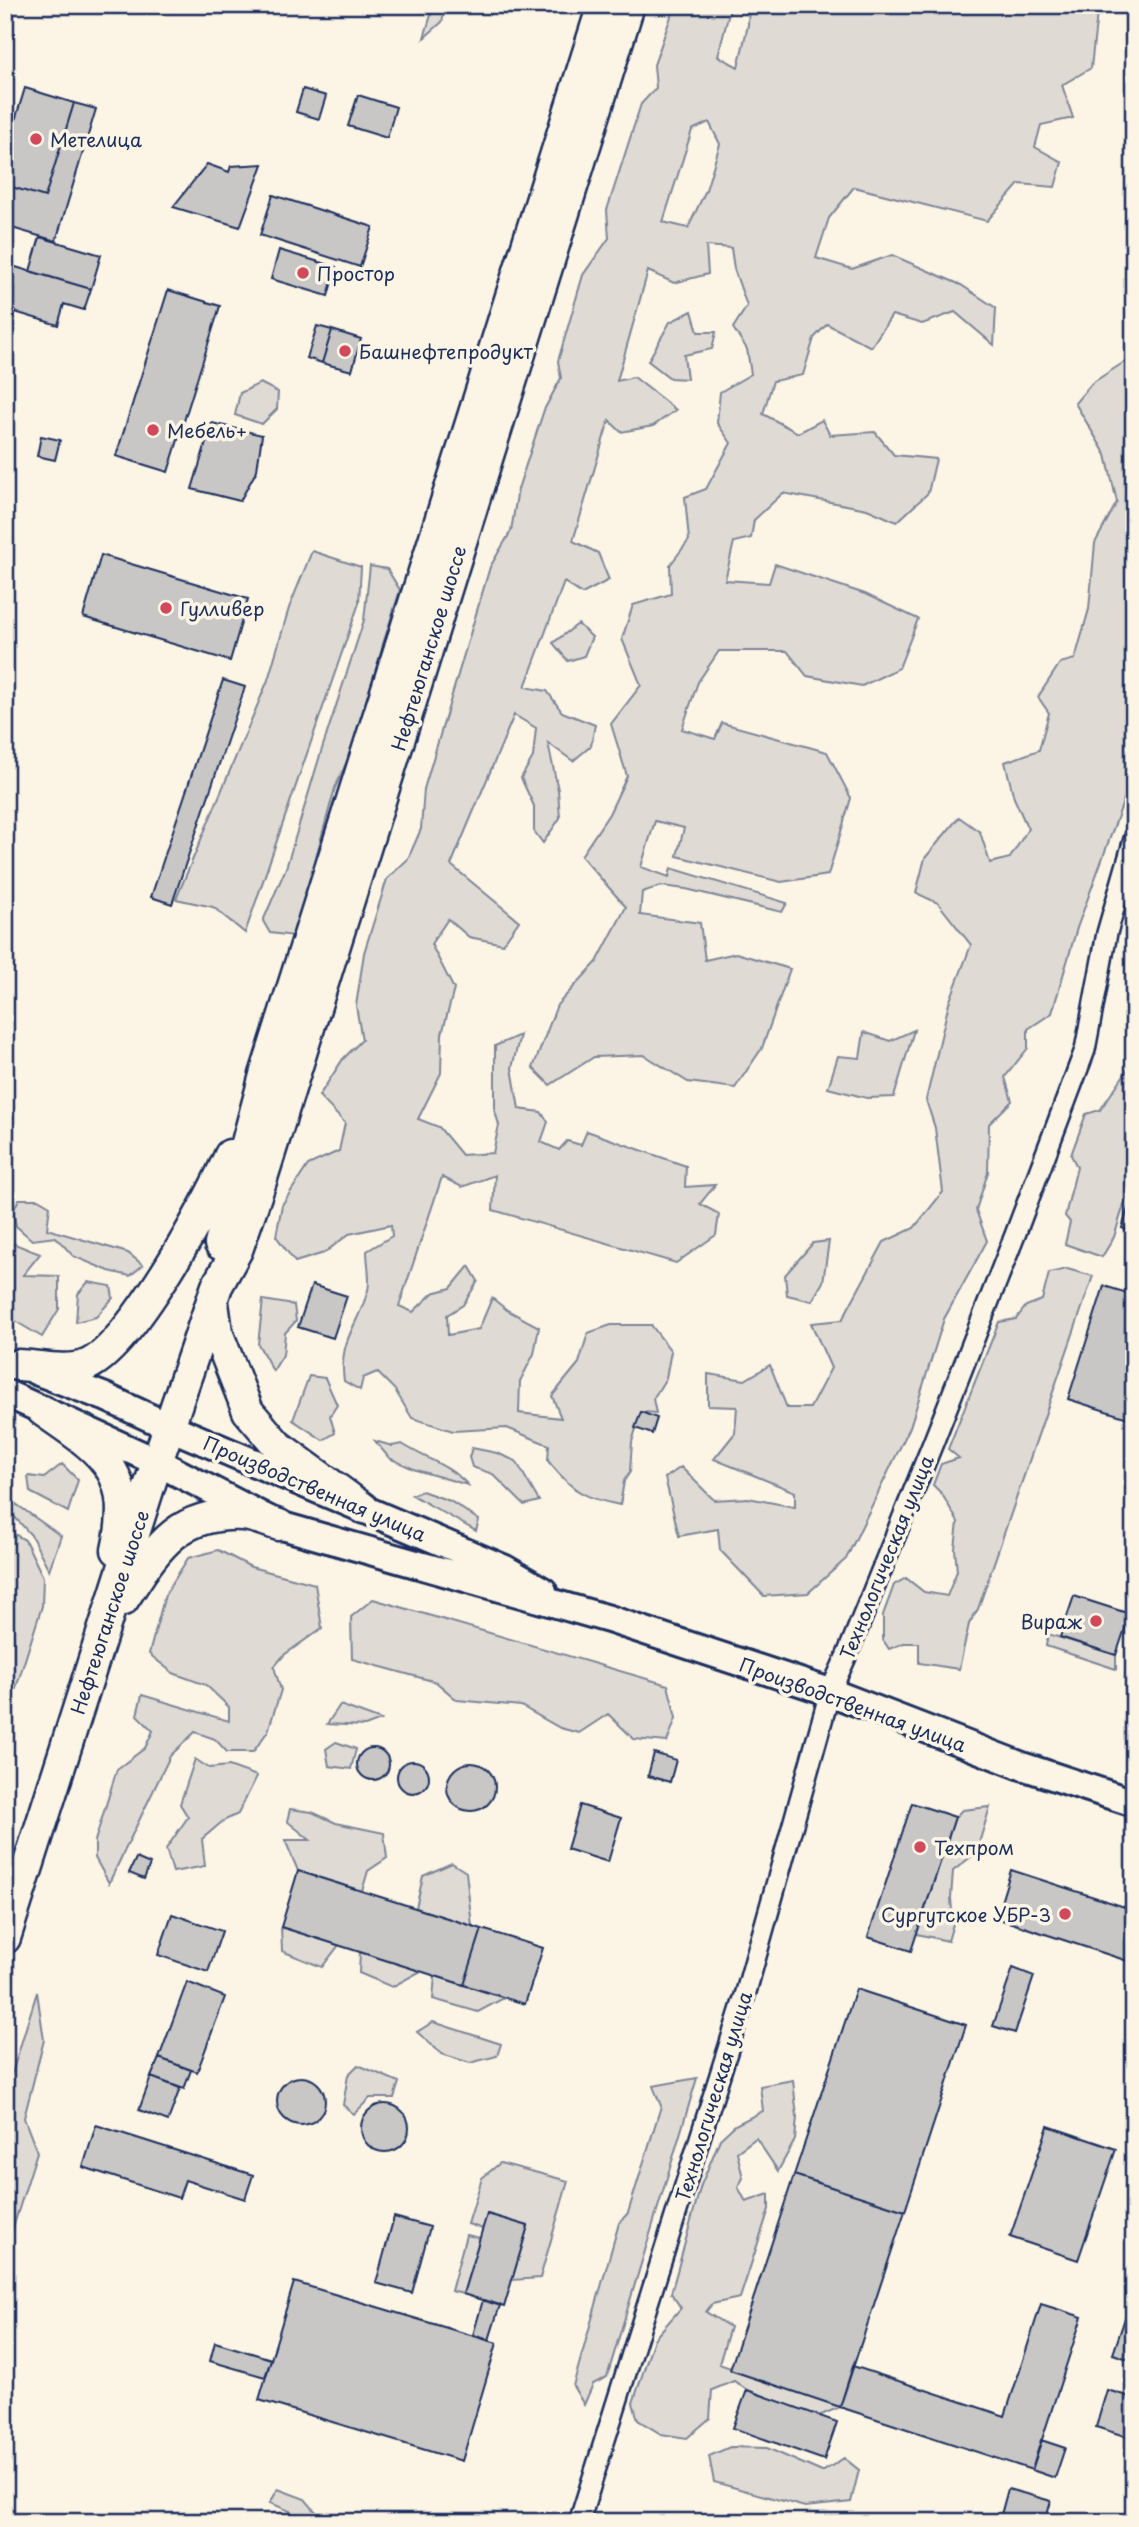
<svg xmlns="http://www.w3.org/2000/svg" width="1139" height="2527" viewBox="0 0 1139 2527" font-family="'Playpen Sans',sans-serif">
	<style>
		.green { fill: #dfdbd4; stroke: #7d8599; stroke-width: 2; fill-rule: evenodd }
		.building { fill: #c8c7c6; stroke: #1b2f5e; stroke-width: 2 }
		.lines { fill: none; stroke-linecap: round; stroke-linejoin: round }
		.street-casing { stroke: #1b2f5e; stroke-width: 24 }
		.secondary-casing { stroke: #1b2f5e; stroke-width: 32 }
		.primary-casing { stroke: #1b2f5e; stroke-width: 35 }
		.street { stroke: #fcf5e5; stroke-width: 19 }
		.secondary { stroke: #fcf5e5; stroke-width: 26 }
		.primary { stroke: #fcf5e5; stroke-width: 30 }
		.poi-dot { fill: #d1495b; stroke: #fcf5e5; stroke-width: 2.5 }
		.labels { text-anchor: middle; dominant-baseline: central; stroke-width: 7; stroke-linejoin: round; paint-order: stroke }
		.poi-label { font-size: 19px; fill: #1b2f5e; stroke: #fcf5e5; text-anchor: start }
		.street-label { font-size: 19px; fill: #1b2f5e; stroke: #fcf5e5 }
	</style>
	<rect width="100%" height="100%" fill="#fcf5e5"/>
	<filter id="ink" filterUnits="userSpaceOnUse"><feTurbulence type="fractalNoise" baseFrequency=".0143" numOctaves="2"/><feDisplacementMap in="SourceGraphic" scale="14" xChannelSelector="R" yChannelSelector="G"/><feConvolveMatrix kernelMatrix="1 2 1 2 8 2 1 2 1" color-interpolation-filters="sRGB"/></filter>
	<g filter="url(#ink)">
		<!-- green -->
		<path class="green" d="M434,5H446L442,22L424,38Z
			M675,5H731L718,56L738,67L748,25L749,5H1094L1097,13L1091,68L1062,85L1073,118L1041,125L1035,147L1062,162L1055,187L1019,184L987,221L854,187L829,218L816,258L852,269L892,255L961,285L996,308L994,345L955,312L922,324L892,315L871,347L827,324L814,338L803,375L773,381L763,414L798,433L822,420L830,435L875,432L894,455L936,459L928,493L897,522L867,509L783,493L754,520L751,538L734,542L725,580L769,583L775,564L865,594L918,619L899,668L862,686L807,676L787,651H719L698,682L682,729L715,739L722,723L827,752L851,798L828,875L781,882L677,856L684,828L655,821L641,867L669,877L671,868L787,903L782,912L686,889L661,886L642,892L640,915L700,923L705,960L736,953L790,969L762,1048L735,1088L688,1082L644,1055L594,1057L550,1085L533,1068L557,1005L597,962L626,907L581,856L609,814L627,776L611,724L641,685L622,639L633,605L671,594L670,565L689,540L685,497L706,489L731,443L717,423L720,392L751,374L747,349L733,328L747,306L734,269L731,248L706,246L708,274L674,283L648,271L617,381L634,377L676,410L653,426L621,432L609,420L573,541L598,553L609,580L582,594L564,582L525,687L547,691L562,712L595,725L591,746L573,761L548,743L558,790L560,818L543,843L534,831V806L521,778L533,757L536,728L514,715L451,865L519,921L503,944L469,937L448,919L431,944L454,989L442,1034L441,1073L418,1119L439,1127L462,1155L493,1153L499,1125L495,1111V1046L520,1035L512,1068L519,1109L541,1112L548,1122L541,1142L559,1150L567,1141L581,1145L587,1131L686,1166L685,1187L715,1185L700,1204L719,1214L716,1235L676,1263L493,1210L495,1175L462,1187L442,1177L399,1306L413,1312L433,1293L451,1288L469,1266L478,1281L463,1305L447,1315L448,1335L479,1329L492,1298L507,1310L539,1327L534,1354L520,1381L519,1413L561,1418L552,1396L579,1363L588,1333L611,1325H651L671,1351L666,1378L653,1399L656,1413L641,1412L632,1442L630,1472L624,1481L620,1505C582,1498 572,1490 548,1461L549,1445L507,1428L453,1431L412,1418L395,1390L377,1372L363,1378L360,1390L344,1381C338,1339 358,1327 368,1290C371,1279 367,1263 367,1251L392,1236L391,1225L349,1234L324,1253L295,1262L276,1236L282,1205L308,1165L339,1151L345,1123L319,1096L343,1059L362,1040L356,1006L364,953L387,879L408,859L421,829L424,789L490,567L511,531L518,489L544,410L561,378L558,361L583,275L609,238L607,210L641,104L656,88L654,65ZM709,122L720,144L706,190L688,228L663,222L692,130Z
			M692,311L698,332H716L712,349L684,355L687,379L670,378L648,361L670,322Z
			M1126,361L1134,364V772L1077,928L1052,1013L1028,1029V1048L1005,1077L1012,1101L989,1124L988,1172L976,1210L987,1241L944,1319L910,1427L846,1559L808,1593L764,1596L720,1550L718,1529L679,1536L665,1478L681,1467L714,1500L748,1498L795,1507V1492L714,1459L735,1433L737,1407L708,1406V1374L745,1380L770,1365L787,1408H810L831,1368L811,1323L842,1320L884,1242L914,1228L943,1192L935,1128L926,1100L949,1003L971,945L938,903L916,893L925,858L959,817L980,832L990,863L1010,858L1028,829L1014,798L1005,762L1039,750L1049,713L1038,697L1060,663L1075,659L1089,609L1095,543L1117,502L1106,455L1075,403L1092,383Z
			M260,383L278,392L277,409L262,424L235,415L240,393Z
			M312,551L361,567L359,603L245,933L213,907L176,899L268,680L289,608Z
			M370,566L387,569L400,590L383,644L370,710L335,788L294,936L270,933L263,921L286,868L321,752L364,620Z
			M578,624L592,637L584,656L568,661L553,643Z
			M914,1030L894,1097L867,1098L828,1088L838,1056L860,1058L864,1032L890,1041Z
			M1134,1042V1172L1114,1237L1102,1257L1065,1244L1070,1222L1065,1216L1077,1167L1071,1155L1086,1114L1100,1110L1130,1066L1129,1049Z
			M19,1199H38L50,1206L47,1229L128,1253L143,1265L130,1276L109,1271L73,1256L56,1237L32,1240L16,1226L13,1211Z
			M5,1233L12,1243L40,1254L23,1275L59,1276V1309L42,1337L5,1315Z
			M829,1241L823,1282L812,1301L787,1295L785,1275L813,1243Z
			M1067,1269L1093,1276L978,1609L969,1624L959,1669L919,1663V1643H904L889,1649L883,1640V1615L894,1585L906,1578L924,1592L947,1596L957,1571L955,1549L958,1522L942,1494L933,1485L941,1464L959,1458L948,1449L999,1322L1016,1319L1026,1306L1042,1300L1049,1273Z
			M88,1282L111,1286L113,1298L96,1317L76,1322L78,1294Z
			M263,1300L294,1305L296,1321L285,1333L283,1355L273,1371L258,1344Z
			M309,1376L325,1378L337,1405L330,1416L335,1433L323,1440L293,1420Z
			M375,1441L392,1446L402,1444C424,1458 451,1466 468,1485L416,1470L389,1458Z
			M472,1448L497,1453L516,1461L539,1501L524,1505L493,1474L472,1467L469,1457Z
			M62,1464L78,1480L68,1512L30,1492L28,1476L44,1478Z
			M422,1491L450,1501L479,1520L476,1531L412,1495Z
			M16,1504L61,1536L49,1570L31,1535L11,1513Z
			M5,1529L25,1540L43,1577L42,1606L5,1723Z
			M218,1550L251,1567L315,1584L322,1628L284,1655L274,1667L281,1690L268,1731L253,1752H227L215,1739L195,1732L170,1756L109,1883L95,1858V1841L117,1769L145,1748L153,1731L137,1715L142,1695L229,1721V1707L206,1685L173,1673L149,1654L165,1595L188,1558Z
			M373,1599L668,1685L676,1718L667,1742L634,1739L608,1714L579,1733L560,1728L521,1706L457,1700L436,1682L352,1659L351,1617Z
			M1048,1634L1116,1655V1669L1046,1646Z
			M340,1705L381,1720L365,1726L327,1724Z
			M336,1742L356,1749L351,1769L329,1766L326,1749Z
			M195,1759L209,1768L229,1766L257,1776L238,1814L223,1821L202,1839L205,1866L173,1872L166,1849L188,1817L180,1804Z
			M990,1807L976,1853L953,1871L951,1898L953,1924L948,1941L917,1934L955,1817L962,1810Z
			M290,1809L312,1812L336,1823L384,1833L387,1858L368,1871L362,1891L298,1871L285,1840H310L287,1821Z
			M452,1863L466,1872L472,1926L416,1908L423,1876Z
			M281,1927L339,1945L322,1967L282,1951Z
			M360,1952L421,1971L392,1987L359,1973Z
			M435,1976L504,1998L478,2012L433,1999Z
			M37,1992L44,2040L24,2118L37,2152L5,2253V2096Z
			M433,2022L501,2044L497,2056L470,2063L442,2054L417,2032Z
			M358,2065L399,2082L394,2098H370L354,2114L343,2105L348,2075Z
			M697,2078L607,2377L593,2384L584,2405L573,2386L619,2223L628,2213L661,2106L653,2086Z
			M793,2080L797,2117L795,2140L778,2171L756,2138L737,2152L743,2178L738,2187L746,2202L769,2194V2209L740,2298L712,2304L706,2312L730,2327L719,2364L840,2407L819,2416L747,2390L734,2381L712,2390L710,2418L687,2438L661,2434L638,2420L633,2403L654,2339L681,2308L671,2293L701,2185L720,2139L735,2125L763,2111L760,2086Z
			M500,2163L568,2181L540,2278L512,2280L528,2226L488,2214L483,2229L468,2224L482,2178Z
			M466,2235L480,2238L463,2294L451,2291Z
			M730,2447L767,2448L822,2472L844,2458L859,2470L851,2502L805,2507L714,2482L709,2456Z
			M278,2489L305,2499L316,2512L314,2522H286L290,2511L270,2503Z"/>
		<!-- building -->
		<path class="building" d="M25,88L74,103L45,197L5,185V153Z
			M303,89L326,96L319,119L296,112Z
			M358,95L396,107L387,138L348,126Z
			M74,103L96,109L56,241L5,226V185L45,197Z
			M207,164L229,172L231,166L263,164L240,227L173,207Z
			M273,195L373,227L360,267L260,235Z
			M40,237L101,255L91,289L30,271Z
			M279,250L336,267L328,296L271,279Z
			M12,266L91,289L84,310L64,304L58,325L5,309V289Z
			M168,290L220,306L168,472L116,456Z
			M317,326L332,330L322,363L307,358Z
			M332,330L361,339L352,371L322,363Z
			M212,423L262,435L257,470L240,501L192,489Z
			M41,436L60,440L55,460L37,456Z
			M101,555L248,599L230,661L83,617Z
			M223,680L245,687L172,904L151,897Z
			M1134,1189V1232L1122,1228Z
			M312,1285L347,1296L333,1338L298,1327Z
			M1104,1286L1134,1295V1420L1068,1399Z
			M641,1412L657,1418L652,1434L635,1428Z
			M1074,1596L1130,1614L1116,1655L1060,1637Z
			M1130,1614L1134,1616V1631L1125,1628Z
			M357 1764a16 16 0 1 1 32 0a16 16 0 1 1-32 0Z
			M654,1753L676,1760L670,1782L648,1776Z
			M397 1777a16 16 0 1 1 32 0a16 16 0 1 1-32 0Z
			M447 1787a24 24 0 1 1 48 0a24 24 0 1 1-48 0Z
			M912,1803L955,1817L911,1951L868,1937Z
			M580,1805L621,1818L608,1862L567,1849Z
			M136,1858L150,1864L144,1879L129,1873Z
			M1011,1870L1134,1910V1963L996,1918Z
			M298,1871L482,1929L464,1985L281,1927Z
			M172,1914L222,1931L208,1972L158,1955Z
			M482,1929L543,1948L525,2004L464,1985Z
			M1013,1968L1034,1976L1015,2033L993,2026Z
			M187,1982L225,1997L197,2072L159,2058Z
			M856,1989L966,2025L905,2211L794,2175Z
			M159,2058L191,2070L184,2089L151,2077Z
			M277 2101a24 24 0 1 1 48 0a24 24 0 1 1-48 0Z
			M151,2077L180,2088L168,2121L139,2110Z
			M361 2128a24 24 0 1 1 48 0a24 24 0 1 1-48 0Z
			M96,2125L253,2175L245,2199L185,2180L179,2198L83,2167Z
			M1048,2126L1116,2149L1078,2260L1010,2237Z
			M794,2175L905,2211L840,2407L730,2370Z
			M487,2214L528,2226L504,2307L463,2294Z
			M394,2217L430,2227L412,2293L376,2283Z
			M294,2282L497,2343L462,2461L259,2400Z
			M1134,2291V2361L1113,2354Z
			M483,2300L500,2305L489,2340L473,2335Z
			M1041,2304L1082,2317L1032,2470L840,2407L853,2366L1005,2416Z
			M215,2342L271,2359L265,2377L210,2361Z
			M747,2390L837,2422L824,2460L733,2428Z
			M1107,2390L1134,2398V2439L1096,2427Z
			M1041,2440L1065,2448L1055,2478L1032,2470Z
			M1008,2489L1051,2501L1045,2522H999Z"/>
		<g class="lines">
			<defs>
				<path id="street" d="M579,2522L746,1992L830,1692L847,1655L933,1443L1015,1235L1085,1050L1107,933L1134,839"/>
				<path id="secondary" d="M36,1371L105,1397L170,1427L505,1569L543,1591
					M5,1393L157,1462L279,1525L609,1619L830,1692L1022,1766L1134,1803"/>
				<path id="primary" d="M220,1244L265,1075L603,5
					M213,1303L217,1332L248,1411L277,1445L363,1508
					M18,1365C39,1366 67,1373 87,1365C131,1347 210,1201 230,1155
					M43,1411C102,1452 135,1470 117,1550
					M123,1600C156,1550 175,1512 243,1515C255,1516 268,1522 279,1525
					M5,1938L157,1462L217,1286L237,1250L261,1181L629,5"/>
			</defs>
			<!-- street casing -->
			<use href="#street" class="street-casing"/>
			<!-- secondary casing -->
			<use href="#secondary" class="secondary-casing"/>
			<!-- primary casing -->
			<use href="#primary" class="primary-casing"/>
			<!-- street -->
			<use href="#street" class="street"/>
			<!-- secondary -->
			<use href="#secondary" class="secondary"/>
			<!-- primary -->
			<use href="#primary" class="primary"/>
		</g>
	</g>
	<!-- markers -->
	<g class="poi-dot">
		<circle cx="36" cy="139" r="7"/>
		<circle cx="303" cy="273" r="7"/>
		<circle cx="345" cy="351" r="7"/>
		<circle cx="153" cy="430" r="7"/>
		<circle cx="166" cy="608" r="7"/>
		<circle cx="1096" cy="1621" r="7"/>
		<circle cx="920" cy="1847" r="7"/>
		<circle cx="1065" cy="1914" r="7"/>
	</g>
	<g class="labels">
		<!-- poi labels -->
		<g class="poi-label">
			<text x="50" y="139">Метелица</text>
			<text x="317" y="273">Простор</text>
			<text x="359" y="351">Башнефтепродукт</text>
			<text x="167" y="430">Мебель+</text>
			<text x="180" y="608">Гулливер</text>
			<text x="1082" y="1621" text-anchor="end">Вираж</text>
			<text x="934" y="1847">Техпром</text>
			<text x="1051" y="1914" text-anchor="end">Сургутское УБР-3</text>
		</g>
		<!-- street labels -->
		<g class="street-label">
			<text transform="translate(428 648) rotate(-73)">Нефтеюганское шоссе</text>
			<text transform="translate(315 1488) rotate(23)">Производственная улица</text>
			<text transform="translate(886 1557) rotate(-68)">Технологическая улица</text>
			<text transform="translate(109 1612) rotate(-72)">Нефтеюганское шоссе</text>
			<text transform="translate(853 1704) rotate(20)">Производственная улица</text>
			<text transform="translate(713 2096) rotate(-73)">Технологическая улица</text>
		</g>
	</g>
	<!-- margin -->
	<rect width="1139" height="2527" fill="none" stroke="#fcf5e5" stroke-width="28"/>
	<rect x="14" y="14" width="1111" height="2499" fill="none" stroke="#1b2f5e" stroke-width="2.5" filter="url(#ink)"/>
</svg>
